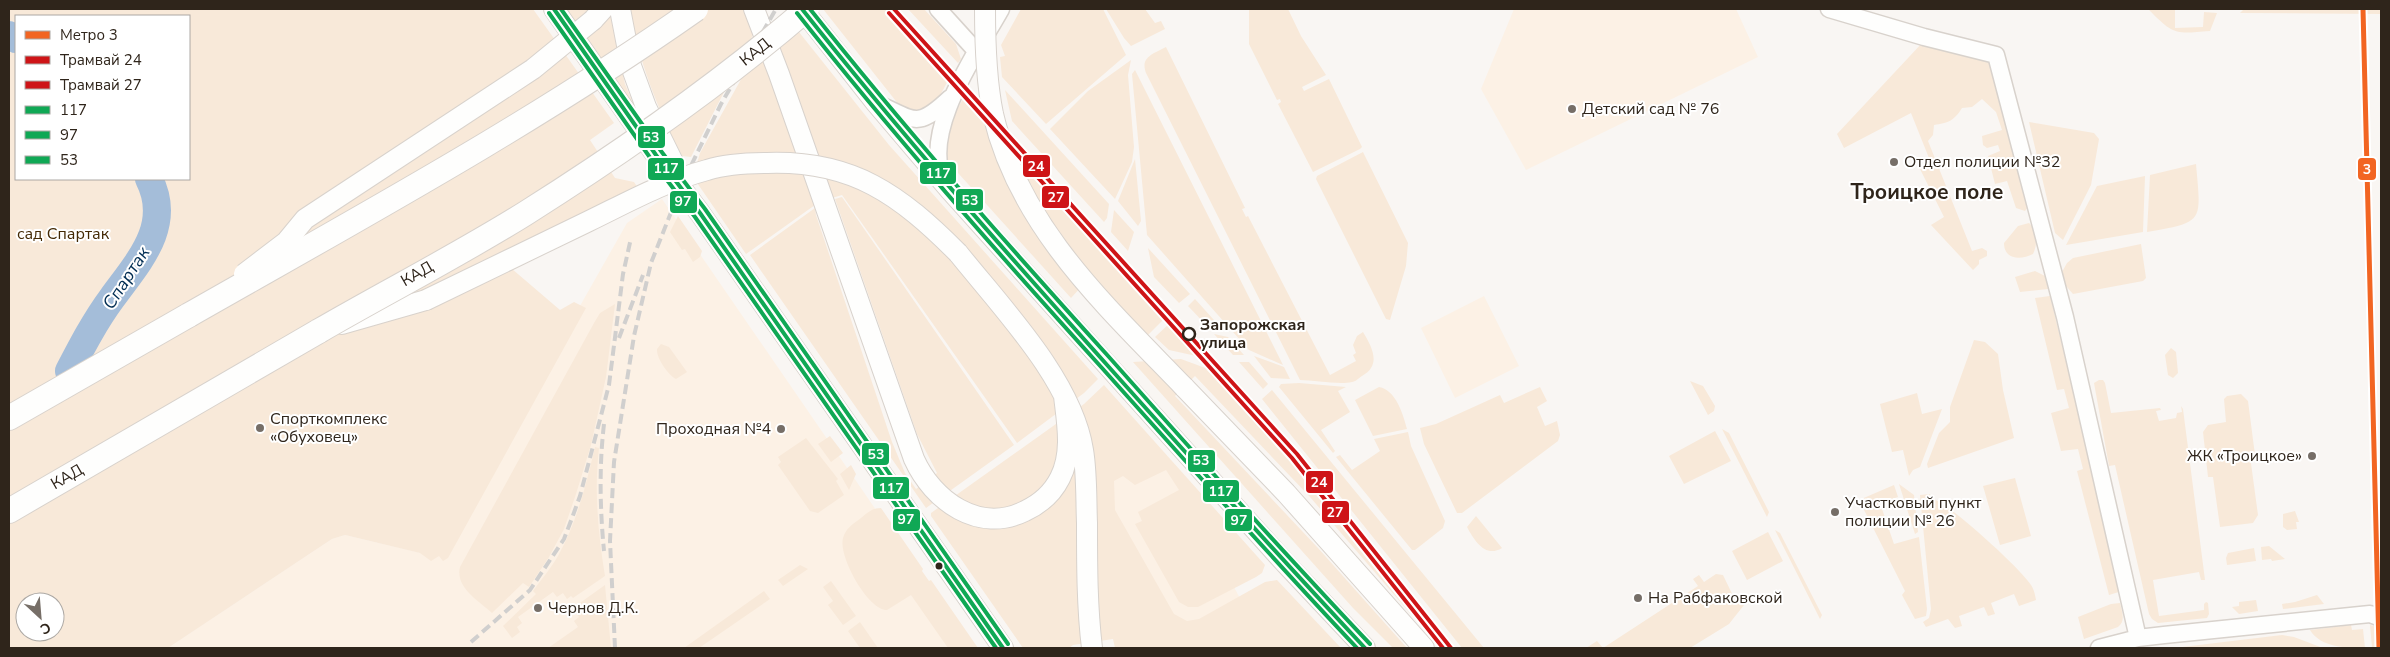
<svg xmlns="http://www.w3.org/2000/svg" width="2390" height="657" viewBox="0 0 2390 657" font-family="'Nunito Sans',sans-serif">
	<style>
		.built { fill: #fcf1e5 }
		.green { fill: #f8e9d9; fill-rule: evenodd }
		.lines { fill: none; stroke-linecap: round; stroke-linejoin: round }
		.river { stroke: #a4bdd9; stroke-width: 28 }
		.minor-casing { stroke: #d8d2cc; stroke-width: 19 }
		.major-casing { stroke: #d8d2cc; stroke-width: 22 }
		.highway-casing { stroke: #d8d2cc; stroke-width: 26 }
		.minor { stroke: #fefefd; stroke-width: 16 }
		.major { stroke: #fefefd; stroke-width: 20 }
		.highway { stroke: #fefefd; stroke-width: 24 }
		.rail { stroke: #d0cfce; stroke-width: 4; stroke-dasharray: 10 5; stroke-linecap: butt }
		.major-bridge-casing { stroke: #d8d2cc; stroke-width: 22; stroke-linecap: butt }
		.highway-bridge-casing { stroke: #d8d2cc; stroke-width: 26; stroke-linecap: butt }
		.major-bridge { stroke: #fefefd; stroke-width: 20 }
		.highway-bridge { stroke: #fefefd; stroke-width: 24 }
		.bus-1-casing { stroke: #fff; stroke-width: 8 }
		.bus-2-casing { stroke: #fff; stroke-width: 8 }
		.bus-3-casing { stroke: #fff; stroke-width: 8 }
		.bus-1 { stroke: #10a855; stroke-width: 4 }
		.bus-2 { stroke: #10a855; stroke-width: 4 }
		.bus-3 { stroke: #10a855; stroke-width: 4 }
		.tram-1-casing { stroke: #fff; stroke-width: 8 }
		.tram-2-casing { stroke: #fff; stroke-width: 8 }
		.tram-1 { stroke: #ce1417; stroke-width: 4 }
		.tram-2 { stroke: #ce1417; stroke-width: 4 }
		.metro-1-casing { stroke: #fff; stroke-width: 9 }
		.metro-1 { stroke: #f26522; stroke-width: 5 }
		.poi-dot { fill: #766e67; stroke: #fff; stroke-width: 2 }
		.stop-dot { fill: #fff; stroke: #2f251b; stroke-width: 2.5 }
		.bus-dot { fill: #2f251b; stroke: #fff; stroke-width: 2 }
		.labels { text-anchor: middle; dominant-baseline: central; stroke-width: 4; stroke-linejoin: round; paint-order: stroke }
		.street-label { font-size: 16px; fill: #2f251b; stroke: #fff }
		.poi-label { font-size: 16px; fill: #2f251b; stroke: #fff; text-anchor: start }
		.park-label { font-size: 16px; fill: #432904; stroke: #fff }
		.stop-label { font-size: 16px; font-weight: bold; fill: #2f251b; stroke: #fff; text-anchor: start }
		.water-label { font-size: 18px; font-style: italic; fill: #012d53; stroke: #fff }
		.district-label { font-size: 21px; font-weight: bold; fill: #2f251b; stroke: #fff }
		.line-badge { stroke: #fff; stroke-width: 2 }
		.badge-label { font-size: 14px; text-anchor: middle; font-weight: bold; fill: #fff }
	</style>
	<rect width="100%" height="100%" fill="#f9f6f3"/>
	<!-- built -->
	<path class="built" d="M1514,9H1736L1758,57L1526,170L1481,89Z
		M662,199L971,648H168L332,539L345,535L421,553L572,320L627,223Z
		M1484,296L1519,366L1455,398L1421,328Z
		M1164,464L1189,502L1243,604L1176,640L1106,511V474Z"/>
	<!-- green -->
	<path class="green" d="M9,9H533L614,123L590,140L615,178L634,182L638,188L504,262L560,310L574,302L586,308L448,558L443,561L439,556L431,561L420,553L345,535L332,539L168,648H9ZM16,16H189V179H16ZM25,602H55V632H25Z
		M565,9H609L625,84L635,108Z
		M630,9H743L754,33L691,157L682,156C658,110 638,60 630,9Z
		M823,9H890L951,75L936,103L915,114L899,105Z
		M908,9H924L956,44L961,59L958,63Z
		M1021,9H1103L1126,55L1046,124L1002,77L1000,57L1005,56L1001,45Z
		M1106,9H1145L1155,23L1161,21L1165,29L1131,46L1124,38Z
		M1249,9H1288L1301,36L1326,75L1302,87L1304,91L1329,79L1362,147L1360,149L1313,172L1278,104L1281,102L1280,99L1277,100L1249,44Z
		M2148,9H2175V28L2203,27L2204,12L2217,13L2210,31C2174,34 2174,35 2148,9Z
		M2244,9H2381V14L2240,13Z
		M787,17L889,145L1098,379L1084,393L1017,443L842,195L832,198L772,33Z
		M1923,42L1991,63L2028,207L2025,211L2016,208L2007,181L1995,184L1988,156L2000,151L1998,145L1987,148L1983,145L1982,136L2002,130L1996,112L1982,99L1972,107L1962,108C1954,121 1948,123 1934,125L1933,135L1928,141L1972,251L1982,248L1987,251V256L1979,260V264L1973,270L1931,225L1944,217L1920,169L1931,163L1911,113L1844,148L1837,134Z
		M759,47L815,205L746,254L693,177L700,153Z
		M1166,47L1245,208L1242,209L1246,217L1248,216L1330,375L1356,361L1353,355L1356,353L1353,345L1357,336L1363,332C1372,347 1382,365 1362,376C1359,378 1355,382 1352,382C1339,385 1314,380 1300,380L1146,73C1140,57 1153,54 1166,47Z
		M1131,60L1128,75L1134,147L1132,162L1115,199L1050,129L1088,91Z
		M1135,70L1283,365L1249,350L1147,235L1132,74Z
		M1005,90L1109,204L1107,218L1104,222L1012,121Z
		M967,92L1084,221L1081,226L1165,318L1138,345L1081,287L1071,298L949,163C936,142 957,110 967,92Z
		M2029,122L2094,133L2099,139L2091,185L2063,240L2055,233Z
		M1363,152L1408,243L1406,266L1390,320L1386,319L1316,179L1317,176Z
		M1135,159L1141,221L1138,226L1118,201Z
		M2196,164C2201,222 2205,222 2147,232L2150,175Z
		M2145,176L2143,232L2066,245L2097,186Z
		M842,197L1014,445L926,508L750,255L815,208L816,215L892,442L905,473L916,489L937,473L917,434L835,199Z
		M1114,210L1134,232L1128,251L1111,232Z
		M678,216L702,251L700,257L693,262L685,249L682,250L670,232Z
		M2029,223C2037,230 2038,245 2033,254C2021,260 2004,260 2004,243L2018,226Z
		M2141,244L2146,278L2143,281L2073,294L2066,286L2062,272L2067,263L2073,258Z
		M1148,248L1190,294L1179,303L1154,277Z
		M2035,271L2045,276L2048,289L2020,292L2015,277Z
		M2050,296L2122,591L2109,595L2077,471L2083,469L2078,449L2061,451L2051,413L2069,408L2064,389L2057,390L2035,298Z
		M1195,299L1223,330L1209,328L1188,306Z
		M615,304L606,377L591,445L576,494L564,529L549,557L529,587L523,583L492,613C479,601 455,588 460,567L594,323L600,313Z
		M1171,322L1205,356L1201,357L1169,350L1155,337Z
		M1214,334L1228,337L1244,355H1233Z
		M1974,340L1985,342L1998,354L2003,390L2014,438L1928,468L1927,464L1939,433L1950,422V407Z
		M661,344L669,347L687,372L676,379C669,376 656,358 657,349Z
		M2171,348L2176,352L2178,373L2173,378L2168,375L2165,355Z
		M1254,356L1284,367L1290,379L1271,378Z
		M1181,359L1219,373L1234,387L1296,460L1446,648H1440L1310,497L1195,376L1175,396L1318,548L1407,648H1393L1353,608L1133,362Z
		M1239,362H1249L1268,384L1263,389Z
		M2099,380H2103L2105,383L2111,413L2160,408L2161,410L2156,411L2159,421L2176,418L2177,413L2182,412L2181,406L2183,409L2205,580H2201L2199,572L2153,580L2159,616L2204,610V604L2206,602L2208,603L2209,614L2207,618L2158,623L2152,619L2149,614L2115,465L2109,466L2094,383Z
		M1690,381L1703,386L1715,406L1714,411L1708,415Z
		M1299,383L1346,387L1338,391L1350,412L1321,430L1335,451L1333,453L1279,387L1281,384Z
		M1104,385L1265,565L1262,573L1256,577L1198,607H1188L1179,602L1135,524L1142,521L1138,512L1179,490L1166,470L1135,485L1123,476L1114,481L1115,510L1174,614L1187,621L1199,619L1265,582L1277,580L1341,648H1115L1113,639L1073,645L1069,648H1023L931,516V513L1084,404Z
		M1379,387C1396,390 1403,414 1407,429L1373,436L1355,400Z
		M1540,387L1547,401L1537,407L1545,426L1557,421L1560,435L1558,441L1462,513H1457L1424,444L1420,428L1436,424L1500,395L1504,403Z
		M1272,390L1484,648H1462L1454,638L1262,399Z
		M1917,393L1922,414L1942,409L1920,467L1913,470L1909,476L1903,450L1892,452L1880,404Z
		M2241,394L2248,401L2255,455L2250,456L2258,515L2253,523L2220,527L2213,477H2208L2203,432L2208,425L2226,422L2224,399L2227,396Z
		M1722,429L1729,433L1769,512L1767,517Z
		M1715,431L1731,461L1684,484L1669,456Z
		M1408,432L1411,446L1445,521L1443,528L1415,550H1412L1336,457L1340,455L1352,470L1380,451L1374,439Z
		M830,436L843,453L831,462L818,444Z
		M806,438L838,479L836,481L844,495L818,513L810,511L778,465L781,462L778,457Z
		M595,447L599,448C594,491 598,533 605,576L573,598L571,596L567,599L563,593L557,597L553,592L518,617L522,623L517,627L520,632L512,638L503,626L536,594L533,591C541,580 551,568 558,556C577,522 586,485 595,447Z
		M851,465L856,474L849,490L840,474Z
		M2015,478L2031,536L2000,545L1983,486Z
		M1899,484L1914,495L1918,532L1915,534Z
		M1894,485L1898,497L1880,503L1894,544L1919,537L1927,609L1926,616L1915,619L1902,595L1905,591L1859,500Z
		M1930,494L1931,498C1948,502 2021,569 2031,585C2034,589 2035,595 2036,600L2019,606L2014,594L1991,603L1995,614L1988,616L1984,607L1959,616L1962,626L1955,628L1948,619L1926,627L1923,622L1929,618L1931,609L1920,495Z
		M881,508L923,569L922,571L929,581L931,580L978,648H948L911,595L887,610C868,610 838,556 843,538C846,528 853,524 861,518C867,513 872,508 881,508Z
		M2295,511L2299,522H2296L2297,529L2287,530L2283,527V514Z
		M1476,516L1502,548C1486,558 1475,542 1467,527Z
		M1775,530L1780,533L1822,615L1820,619Z
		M1768,532L1783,561L1747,580L1732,551Z
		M2269,546L2285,559L2272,561L2271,559L2262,560L2261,547Z
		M2254,548L2256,561L2227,565L2226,558L2228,553Z
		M800,565L808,569L783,586L778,580Z
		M1716,574L1723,575L1736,602L1743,601L1744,605L1729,624L1690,648H1586L1597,641L1603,648L1698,586L1693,579L1699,575L1704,582Z
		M831,581L856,616L843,625L828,605L833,601L823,587Z
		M605,585L611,648H548L578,627L574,621L579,617L576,613L580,609L577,605Z
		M764,591L770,599L699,648H684Z
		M2317,595L2324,604L2283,609L2282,604L2295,602Z
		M2256,600L2258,611L2239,614L2232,607L2239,606V602Z
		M2120,603C2122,612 2126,621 2118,627L2084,639L2078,617L2111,604Z
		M860,622L878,648H860L848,631Z
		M2351,625L2352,630L2363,629L2365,648C2347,648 2321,648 2310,630Z
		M2370,625L2381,628V648H2372Z
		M2282,635L2294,637L2323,648H2174Z"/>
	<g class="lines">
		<!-- river -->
		<path class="river" d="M9,35L16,39
			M69,371C82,346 95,321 112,298C138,262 173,226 149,179"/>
		<defs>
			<path id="minor" d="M938,9L977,52
				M1829,9L1924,37L1996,55L2065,317L2138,638
				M876,103C915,120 916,130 950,98
				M944,180C920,132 977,52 1001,9
				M2099,648L2138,638L2164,635L2370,614L2381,618"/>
			<path id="major" d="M554,9L656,155L700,213L1003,648
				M620,9L631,66L646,107L674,164
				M754,9L779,74L914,459C933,501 979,534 1025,511C1040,504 1052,494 1060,478C1073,453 1067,422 1064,396
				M802,9L876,103L949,189L1286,564L1365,648
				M593,20L603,9
				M958,253C1002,308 1072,380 1083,450C1087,474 1086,499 1087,523C1087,565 1087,607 1092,648
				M342,324L426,300
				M1184,387L1286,493L1424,648"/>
			<path id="highway" d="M9,418L189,315
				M9,511L319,331"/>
		</defs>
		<!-- minor casing -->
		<use href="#minor" class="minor-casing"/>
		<!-- major casing -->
		<use href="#major" class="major-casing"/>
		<!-- highway casing -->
		<use href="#highway" class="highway-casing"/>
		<!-- minor -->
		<use href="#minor" class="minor"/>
		<!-- major -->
		<use href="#major" class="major"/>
		<!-- highway -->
		<use href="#highway" class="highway"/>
		<!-- rail -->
		<path class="rail" d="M619,338L643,275
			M604,424C599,467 600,509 604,551
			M471,642L530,590L564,539L572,518L580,496L609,385L623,274L631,238
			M615,648L610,541L614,462L634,336L651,263L683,182L721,104L776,9"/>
		<defs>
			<path id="major-bridge" d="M985,9C985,44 986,80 993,114C1019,227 1107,307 1184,387
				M244,274L286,242L305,219L533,69L593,20
				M426,300C480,274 535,247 589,221C628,202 666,181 707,170C726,164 748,163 767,163C853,160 900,195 958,253"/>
			<path id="highway-bridge" d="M189,315C361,217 534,123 696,9
				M319,331C388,291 459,255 526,213C624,151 719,85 807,9"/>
		</defs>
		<!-- major-bridge casing -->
		<use href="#major-bridge" class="major-bridge-casing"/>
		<!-- highway-bridge casing -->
		<use href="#highway-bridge" class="highway-bridge-casing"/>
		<!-- major-bridge -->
		<use href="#major-bridge" class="major-bridge"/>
		<!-- highway-bridge -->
		<use href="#highway-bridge" class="highway-bridge"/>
		<defs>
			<path id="bus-1" d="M554,9L656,155L700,213L1003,648
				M802,9C900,133 1003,249 1108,366C1193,461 1278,555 1365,648"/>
			<path id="bus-2" d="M549,13L651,159L695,217L996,648
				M797,13C894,136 997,252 1102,368C1186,462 1270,556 1357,648"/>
			<path id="bus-3" d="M561,9L661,151L705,209L1008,644
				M810,9C905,129 1006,243 1109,357C1195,454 1281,550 1370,644"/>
		</defs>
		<!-- bus-1 casing -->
		<use href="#bus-1" class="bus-1-casing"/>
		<!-- bus-2 casing -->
		<use href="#bus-2" class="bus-2-casing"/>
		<!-- bus-3 casing -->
		<use href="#bus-3" class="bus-3-casing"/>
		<!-- bus-1 -->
		<use href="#bus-1" class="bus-1"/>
		<!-- bus-2 -->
		<use href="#bus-2" class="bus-2"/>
		<!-- bus-3 -->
		<use href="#bus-3" class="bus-3"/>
		<defs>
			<path id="tram-1" d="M894,9L1297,454L1451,648"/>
			<path id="tram-2" d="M889,13L1292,458L1443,648"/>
		</defs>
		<!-- tram-1 casing -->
		<use href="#tram-1" class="tram-1-casing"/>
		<!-- tram-2 casing -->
		<use href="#tram-2" class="tram-2-casing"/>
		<!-- tram-1 -->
		<use href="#tram-1" class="tram-1"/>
		<!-- tram-2 -->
		<use href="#tram-2" class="tram-2"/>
		<defs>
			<path id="metro-1" d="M2363,9L2379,648"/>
		</defs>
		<!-- metro-1 casing -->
		<use href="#metro-1" class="metro-1-casing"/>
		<!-- metro-1 -->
		<use href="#metro-1" class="metro-1"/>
	</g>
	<!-- markers -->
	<g class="poi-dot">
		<circle cx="1572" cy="109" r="5"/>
		<circle cx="1894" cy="162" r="5"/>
		<circle cx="260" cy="428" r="5"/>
		<circle cx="781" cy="429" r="5"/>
		<circle cx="2312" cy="456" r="5"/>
		<circle cx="1835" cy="512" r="5"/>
		<circle cx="1638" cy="598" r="5"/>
		<circle cx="538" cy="608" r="5"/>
	</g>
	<circle class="stop-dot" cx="1189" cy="334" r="6"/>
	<circle class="bus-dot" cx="939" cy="566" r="4.5"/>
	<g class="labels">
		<!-- street labels -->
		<g class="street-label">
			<text transform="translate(755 52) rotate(-39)">КАД</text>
			<text transform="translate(417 274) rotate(-30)">КАД</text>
			<text transform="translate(67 477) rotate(-30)">КАД</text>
		</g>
		<!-- poi labels -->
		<g class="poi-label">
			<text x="1582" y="109">Детский сад № 76</text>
			<text x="1904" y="162">Отдел полиции №32</text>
			<text x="270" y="419">Спорткомплекс<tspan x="270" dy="18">«Обуховец»</tspan></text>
			<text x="771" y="429" text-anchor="end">Проходная №4</text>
			<text x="2302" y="456" text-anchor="end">ЖК «Троицкое»</text>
			<text x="1845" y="503">Участковый пункт<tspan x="1845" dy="18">полиции № 26</tspan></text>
			<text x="1648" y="598">На Рабфаковской</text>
			<text x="548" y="608">Чернов Д.К.</text>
		</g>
		<!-- park labels -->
		<g class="park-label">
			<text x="63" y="234">сад Спартак</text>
		</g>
		<!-- stop labels -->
		<g class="stop-label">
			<text x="1200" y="325">Запорожская<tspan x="1200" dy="18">улица</tspan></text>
		</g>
		<!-- water labels -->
		<g class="water-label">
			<text transform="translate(126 278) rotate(-57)">Спартак</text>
		</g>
		<!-- district labels -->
		<g class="district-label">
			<text x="1927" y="192">Троицкое поле</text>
		</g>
	</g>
	<g class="line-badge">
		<rect x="637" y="125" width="29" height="24" rx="5" fill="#10a855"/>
		<rect x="1022" y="154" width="29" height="24" rx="5" fill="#ce1417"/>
		<rect x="647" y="157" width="38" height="24" rx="5" fill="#10a855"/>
		<rect x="2357" y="157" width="20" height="24" rx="5" fill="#f26522"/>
		<rect x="919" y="161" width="38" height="24" rx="5" fill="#10a855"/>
		<rect x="1041" y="185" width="29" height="24" rx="5" fill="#ce1417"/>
		<rect x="955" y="188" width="29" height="24" rx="5" fill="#10a855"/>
		<rect x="669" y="190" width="29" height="24" rx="5" fill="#10a855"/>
		<rect x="861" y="442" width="29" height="24" rx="5" fill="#10a855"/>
		<rect x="1187" y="449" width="29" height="24" rx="5" fill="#10a855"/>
		<rect x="1305" y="470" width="29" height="24" rx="5" fill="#ce1417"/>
		<rect x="872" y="476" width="38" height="24" rx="5" fill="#10a855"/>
		<rect x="1202" y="479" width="38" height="24" rx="5" fill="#10a855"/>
		<rect x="1321" y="500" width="29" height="24" rx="5" fill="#ce1417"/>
		<rect x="892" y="508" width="29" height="24" rx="5" fill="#10a855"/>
		<rect x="1224" y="508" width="29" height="24" rx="5" fill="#10a855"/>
	</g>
	<g class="badge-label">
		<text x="651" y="142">53</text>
		<text x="1036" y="171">24</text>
		<text x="666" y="173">117</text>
		<text x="2367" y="174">3</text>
		<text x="938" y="178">117</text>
		<text x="1056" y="202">27</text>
		<text x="970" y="205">53</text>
		<text x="683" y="206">97</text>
		<text x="876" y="459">53</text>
		<text x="1201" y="465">53</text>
		<text x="1319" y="487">24</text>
		<text x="891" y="493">117</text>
		<text x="1221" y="496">117</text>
		<text x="1335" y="517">27</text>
		<text x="906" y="524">97</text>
		<text x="1239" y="525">97</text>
	</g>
	<!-- border -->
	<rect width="2390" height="657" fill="none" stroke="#2f251b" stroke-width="20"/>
	<!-- legend -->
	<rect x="15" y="15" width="175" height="165" fill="#ffffff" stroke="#aca8a4"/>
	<rect x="25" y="31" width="25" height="8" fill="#f26522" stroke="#aca8a4"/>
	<text x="60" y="40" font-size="15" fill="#2f251b">Метро 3</text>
	<rect x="25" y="56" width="25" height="8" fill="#ce1417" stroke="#aca8a4"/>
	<text x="60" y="65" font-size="15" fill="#2f251b">Трамвай 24</text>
	<rect x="25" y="81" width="25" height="8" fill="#ce1417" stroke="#aca8a4"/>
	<text x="60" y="90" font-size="15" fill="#2f251b">Трамвай 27</text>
	<rect x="25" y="106" width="25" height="8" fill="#10a855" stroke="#aca8a4"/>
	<text x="60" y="115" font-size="15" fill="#2f251b">117</text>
	<rect x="25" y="131" width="25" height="8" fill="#10a855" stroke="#aca8a4"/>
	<text x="60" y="140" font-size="15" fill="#2f251b">97</text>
	<rect x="25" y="156" width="25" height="8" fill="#10a855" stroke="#aca8a4"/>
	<text x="60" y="165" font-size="15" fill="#2f251b">53</text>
	<!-- north arrow -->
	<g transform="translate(40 617) rotate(154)"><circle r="24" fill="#ffffff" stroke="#aca8a4"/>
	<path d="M0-4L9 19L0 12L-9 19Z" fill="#766e67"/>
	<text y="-8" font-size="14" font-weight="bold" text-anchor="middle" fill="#2f251b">С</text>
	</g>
</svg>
